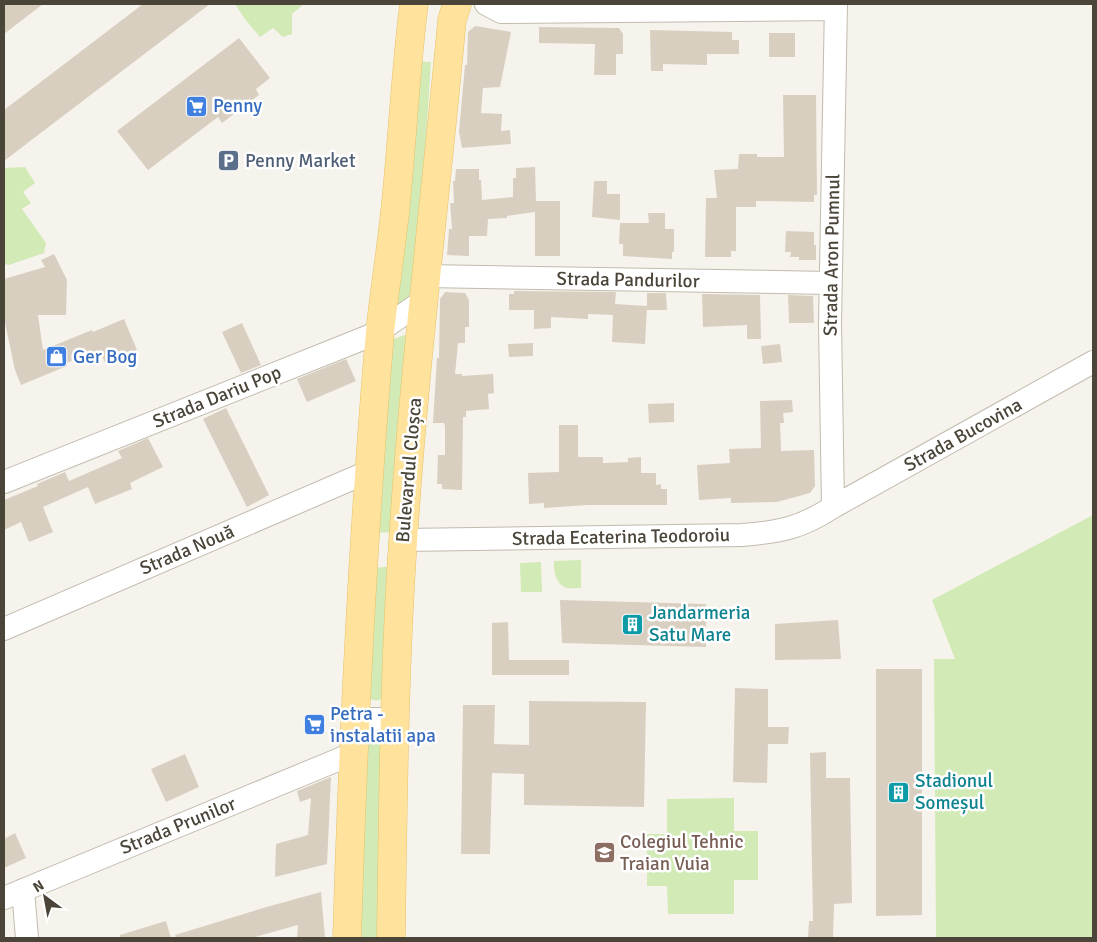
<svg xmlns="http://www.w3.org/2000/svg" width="1097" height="942" viewBox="0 0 1097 942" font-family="Signika,sans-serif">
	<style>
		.green { fill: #d2eab5 }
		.building { fill: #d8cfc1 }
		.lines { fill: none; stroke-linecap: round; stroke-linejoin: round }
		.minor-casing { stroke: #c2bbae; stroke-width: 24 }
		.major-casing { stroke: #e6c16a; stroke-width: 29 }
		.minor { stroke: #fff; stroke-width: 22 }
		.major { stroke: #ffe39c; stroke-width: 28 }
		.labels { text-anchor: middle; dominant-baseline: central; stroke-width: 5; stroke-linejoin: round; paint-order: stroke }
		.shop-label { font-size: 19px; fill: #366cbe; stroke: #fff; text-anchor: start }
		.service-label { font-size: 19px; fill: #4e5e75; stroke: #fff; text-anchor: start }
		.street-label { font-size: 19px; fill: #4b4439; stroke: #fff }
		.culture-label { font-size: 19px; fill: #0d838f; stroke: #fff; text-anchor: start }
		.education-label { font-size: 19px; fill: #785e54; stroke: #fff; text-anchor: start }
	</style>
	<rect width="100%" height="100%" fill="#f6f3ec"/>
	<!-- green -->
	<path class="green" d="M235,4H304L292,14V34L283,37L273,28L260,37L245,19Z
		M411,61L431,62L416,294L387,310Z
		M25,167L35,183L23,192L31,203L22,209L46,243L44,253L9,265L4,264V168Z
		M418,330L395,532L369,533L383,343Z
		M1093,515V938H936L934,659H955L932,600Z
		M581,560V588C577,588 572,589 568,588C556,586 553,570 554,561Z
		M541,562L542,592H521L520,563Z
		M392,566L387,695C381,701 376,702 368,698V569Z
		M379,741L386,746L380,938H356L366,746L373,742Z
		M734,798V831H758V880H734V914H668L667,886H647V834H667V799Z"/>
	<!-- building -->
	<path class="building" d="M4,4H43L4,34Z
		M143,4H210L4,161V110Z
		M475,26L511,32L500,87L483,88L481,113L502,114L501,131L510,130L511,144L462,148L459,132L465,65H467L468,32Z
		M539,27L619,28L623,34V54H616V75H594L595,44L539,43Z
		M650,30L732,32V40H739V54H707V65L663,64V71H651Z
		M769,33H795V57H769Z
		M239,38L270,78L256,89L259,95L222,123L218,117L148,170L117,131Z
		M783,95H816L817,195H814V202L756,201V207H736V251H731V257H705L706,198H717L714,170L738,169L739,154H757V157H784Z
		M535,167L536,201H560V256H535V212L507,216V218L488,219L487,236H469V256L447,255L449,229H452L450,203H454L453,181H455L456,169H479V180H481L482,200L513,197V178H516V168Z
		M594,181H607V194H620V220L592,217Z
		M648,213H665V229H674V252H672V259L623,256V244H619L620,223H649Z
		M786,231L814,232V245H816V260H799V257H790L791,252H785Z
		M54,254L67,280L66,315H38L43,350L92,330L93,332L124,319L137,350L105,363L100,350L66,363L67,366L21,385L15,370L4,318V279L45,267L41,260Z
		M514,291L616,292L615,304L647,306L645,344L612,342L613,315L588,314V319L551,317V328L534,329V310H509V294H514Z
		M445,292L465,293L469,300V327H465V343H458L455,374H462V376L493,374L494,393L488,394L489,409L466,411V417H463L462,490L442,489V484H437L438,455H445V426L444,423H433L437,358H439L440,299Z
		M647,293H666L667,310H647Z
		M702,294L760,295L761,339H747V325L703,327Z
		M788,295L813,296L814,323H789Z
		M242,323L261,365L241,373L222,332Z
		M533,343V356L509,357L508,344Z
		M780,344L782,362L763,364L761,346Z
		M346,359L356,381L307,402L297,379Z
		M792,400L793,412L783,413L784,423H780L781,451L814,450L815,486L810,493L777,502L731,503V498L699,500L697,465L730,463L729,449L761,448L760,401Z
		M674,403V422L649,423L648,404Z
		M226,408L269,495L247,507L203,419Z
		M559,425H578V457H603V463L628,462V458L641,457V473H656V485L661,484V489H667V505H588L544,508V503L529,504L528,473L559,472Z
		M148,438L163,467L130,483L132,489L95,504L88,487L43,507L53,532L29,542L21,522L4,530V500L38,486L37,484L65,472L69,481L122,458L118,451Z
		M560,600L706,604V647L562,643Z
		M838,620L841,659L775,660V624Z
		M508,622L509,660H569V675H492V623Z
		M876,669H922V915L876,916Z
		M735,688L768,689V727H789L788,744H768L767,783L733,782Z
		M529,701L646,702L644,807L524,805V774L492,773L490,854H461L463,705H495L494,744L529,745Z
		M826,752V778H850L852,903L834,904L833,938H808L809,921H813L810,753Z
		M185,754L199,787L166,802L151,769Z
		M331,777L327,864L275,877L276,844L308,835L311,798L300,802L297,791Z
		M15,833L26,858L4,868V839Z
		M321,892L325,938H297L298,925L251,938H176L175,935L263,908Z
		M166,921L171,938H120V935Z"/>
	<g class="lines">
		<defs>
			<path id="minor" d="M486,4L501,12L836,9
				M426,276L830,283
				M4,482L367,337L381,330L424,300
				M833,507L830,323L836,4
				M403,540L742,535C780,532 801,528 833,507L1093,362
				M4,629L370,471
				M354,719H395
				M23,890L27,938
				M4,898L352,754"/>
			<path id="major" d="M347,938C353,736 363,533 380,332C385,285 393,238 397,191C403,129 406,66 414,4
				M391,938C393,806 394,673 403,541C414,367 436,194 452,20L457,4"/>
		</defs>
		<!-- minor casing -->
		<use href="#minor" class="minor-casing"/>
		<!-- major casing -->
		<use href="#major" class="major-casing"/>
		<!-- minor -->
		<use href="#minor" class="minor"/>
		<!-- major -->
		<use href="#major" class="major"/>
	</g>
	<!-- icons -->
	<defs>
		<symbol id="supermarket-square" viewBox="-11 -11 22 22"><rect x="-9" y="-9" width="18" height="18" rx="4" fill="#3f7fe0" stroke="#fff"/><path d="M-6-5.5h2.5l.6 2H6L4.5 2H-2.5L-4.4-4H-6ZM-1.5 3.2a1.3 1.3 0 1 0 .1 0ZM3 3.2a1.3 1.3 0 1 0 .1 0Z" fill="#fff"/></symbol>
		<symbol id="parking-square" viewBox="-11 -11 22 22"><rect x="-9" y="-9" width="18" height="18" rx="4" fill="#5c6f8a" stroke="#fff"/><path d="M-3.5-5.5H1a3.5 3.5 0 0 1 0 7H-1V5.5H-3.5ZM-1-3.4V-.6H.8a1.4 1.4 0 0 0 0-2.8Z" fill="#fff"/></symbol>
		<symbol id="shop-square" viewBox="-11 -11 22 22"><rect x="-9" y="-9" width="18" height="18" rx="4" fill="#3f7fe0" stroke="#fff"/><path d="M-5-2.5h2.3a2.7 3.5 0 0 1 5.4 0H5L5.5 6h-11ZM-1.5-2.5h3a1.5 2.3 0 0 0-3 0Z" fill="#fff"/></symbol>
		<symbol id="building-square" viewBox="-11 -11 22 22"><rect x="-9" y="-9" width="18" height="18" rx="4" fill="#0f9aa8" stroke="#fff"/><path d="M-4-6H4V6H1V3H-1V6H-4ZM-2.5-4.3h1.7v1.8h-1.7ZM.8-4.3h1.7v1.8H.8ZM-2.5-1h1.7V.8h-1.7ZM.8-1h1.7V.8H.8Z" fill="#fff"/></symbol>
		<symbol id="school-square" viewBox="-11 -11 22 22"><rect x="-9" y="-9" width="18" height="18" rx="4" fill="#8d6e63" stroke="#fff"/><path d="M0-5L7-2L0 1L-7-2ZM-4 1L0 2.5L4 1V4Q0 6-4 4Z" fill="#fff"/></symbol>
	</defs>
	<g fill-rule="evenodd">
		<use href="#supermarket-square" x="184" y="94" width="25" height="25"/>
		<use href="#parking-square" x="216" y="148" width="25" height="25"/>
		<use href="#shop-square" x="44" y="344" width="25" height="25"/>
		<use href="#building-square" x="620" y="612" width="25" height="25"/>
		<use href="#supermarket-square" x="302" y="712" width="25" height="25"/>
		<use href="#building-square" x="886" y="780" width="25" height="25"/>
		<use href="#school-square" x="592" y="840" width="25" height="25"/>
	</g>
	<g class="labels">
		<!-- shop labels -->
		<g class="shop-label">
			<text x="213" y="106">Penny</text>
			<text x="73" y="357">Ger Bog</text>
			<text x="330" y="714">Petra -<tspan x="330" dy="22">instalatii apa</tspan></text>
		</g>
		<!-- service labels -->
		<g class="service-label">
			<text x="245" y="161">Penny Market</text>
		</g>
		<!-- street labels -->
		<g class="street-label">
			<text transform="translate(832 255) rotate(-89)">Strada Aron Pumnul</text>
			<text transform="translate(628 280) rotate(1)">Strada Pandurilor</text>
			<text transform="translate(217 397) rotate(-22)">Strada Dariu Pop</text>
			<text transform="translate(963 435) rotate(-29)">Strada Bucovina</text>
			<text transform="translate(409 470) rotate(-85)">Bulevardul Cloșca</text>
			<text transform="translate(621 537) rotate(-1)">Strada Ecaterina Teodoroiu</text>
			<text transform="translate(187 550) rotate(-23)">Strada Nouă</text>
			<text transform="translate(178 826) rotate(-22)">Strada Prunilor</text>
		</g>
		<!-- culture labels -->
		<g class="culture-label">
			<text x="649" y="613">Jandarmeria<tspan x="649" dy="22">Satu Mare</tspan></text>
			<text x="915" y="781">Stadionul<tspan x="915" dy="22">Someșul</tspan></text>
		</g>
		<!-- education labels -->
		<g class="education-label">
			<text x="620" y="842">Colegiul Tehnic<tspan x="620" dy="22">Traian Vuia</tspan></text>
		</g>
	</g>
	<!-- border -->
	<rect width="1097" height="942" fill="none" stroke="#4b4439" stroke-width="10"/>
	<!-- north arrow -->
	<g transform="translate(45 897) rotate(328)" stroke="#ffffff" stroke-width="4" paint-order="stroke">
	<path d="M0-4L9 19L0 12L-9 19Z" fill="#4b4439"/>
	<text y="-8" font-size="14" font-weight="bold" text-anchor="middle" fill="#4b4439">N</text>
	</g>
</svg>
